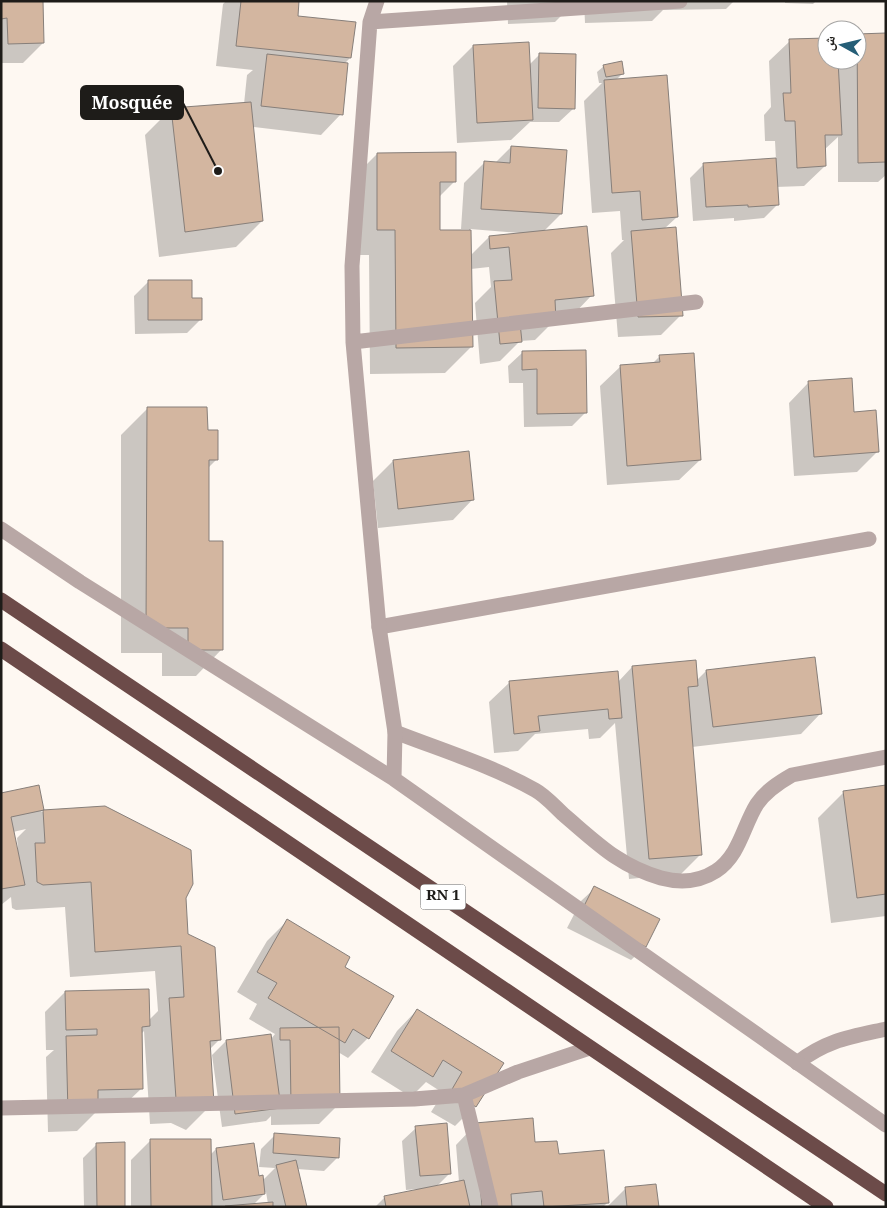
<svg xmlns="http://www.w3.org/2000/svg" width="887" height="1208" viewBox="0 0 887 1208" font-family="Georgia,'Noto Naskh Arabic',serif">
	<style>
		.shadow { fill: #0003; fill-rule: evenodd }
		.building { fill: #d3b6a0; stroke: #877f7a }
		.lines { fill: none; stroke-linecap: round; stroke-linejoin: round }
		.lane { stroke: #b8a7a5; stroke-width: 15 }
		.street { stroke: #b8a7a5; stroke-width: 15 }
		.highway { stroke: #6c4b49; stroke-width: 15 }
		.labels { text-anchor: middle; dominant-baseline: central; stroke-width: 5; stroke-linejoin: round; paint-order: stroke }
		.shield { fill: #fff; stroke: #62605e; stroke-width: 1 }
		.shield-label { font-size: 15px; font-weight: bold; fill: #1e1c19 }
		.leader { fill: none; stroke: #1e1c19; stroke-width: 2 }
		.callout-dot { fill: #1e1c19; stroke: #fff; stroke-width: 2 }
		.callout { fill: #1e1c19; stroke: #1e1c19; stroke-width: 2 }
		.callout-label { font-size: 18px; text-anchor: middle; font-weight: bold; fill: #fff }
	</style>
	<rect width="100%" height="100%" fill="#fef8f2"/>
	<!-- shadow -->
	<path class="shadow" d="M1,1L43,43L23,63H1Z
		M226,1H298L296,17L350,58L345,63L341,114L321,135L253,127L262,221L236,247L159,257L145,135L171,109L244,104L247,75L253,70L216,66L223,4Z
		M507,1H575V2L555,22L508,24Z
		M584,1H734L726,9L663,10L652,21L585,23Z
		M785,1H816L813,4L785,3Z
		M858,35H886V175L878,182H838V137L824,150L825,166L804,186L776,187L777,205L764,218L734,221V218L693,221L690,178L704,164L776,160L775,141H765L764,115L771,107L769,61L790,41L827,39V60H857Z
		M473,46L529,65L540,54L573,109L559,122H530L511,140L457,143L453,66Z
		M604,66L623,73L616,80L677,217L664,229L681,315L661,335L618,337L611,253L624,240H622L620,211L592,213L584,101L602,83H599L597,72Z
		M511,147L561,214L543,232L592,295L572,316L555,320L535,340L520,341L500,361L480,364L475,303L491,287L489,267L471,269V347L445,373L370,374L369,255H352L351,180L377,154L455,181L439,197V231H469V229H461L464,183L484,163H495ZM470,229L520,233V234L489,237L470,256Z
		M148,282L190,300L201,319L187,333L135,334L134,296Z
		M522,353L586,412L572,426L524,427L523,383H509L508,366Z
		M660,356L700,460L679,480L607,485L600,386L621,366L652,364Z
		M809,382L853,413L878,451L857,472L794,476L789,403Z
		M147,409L206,431L217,459L208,468V543L222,649L196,676H162V653H121V435Z
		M393,461L473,499L453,520L378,528L373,481Z
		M632,667L696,681L706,671L821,713L801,734L692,747L701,854L681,874L629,879L615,723L600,738L589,739L588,729L535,734L518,751L494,753L489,702L510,682H618Z
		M886,786V916L831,923L818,818L844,792Z
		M1,795L43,810L41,812L104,808L184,898L187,935L219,1040L209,1050L212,1104L186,1130L171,1123L150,1124L144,1031L141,1034L142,1088L121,1108L97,1111L77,1131L48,1132L46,1057L54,1050H46L45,1012L65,992L149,1020L158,1011L155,971L70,977L65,907L16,910L12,908L11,897L1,905ZM26,829L17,838L18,849L17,850L13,832Z
		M595,888L645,947L631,960L567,928L581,901Z
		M287,921L343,968L368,1038L348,1058L338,1052L339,1104L319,1124L271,1125V1116L266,1121L222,1127L212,1055L226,1041L270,1035L271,1039L275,1034L249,1019L257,1004L237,992L267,941Z
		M417,1010L502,1064L475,1106L455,1126L431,1112L443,1093L426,1082L411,1097L371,1072L397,1031Z
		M476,1124L534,1144L558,1156L608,1202L603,1207H375L385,1197L417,1190V1189L406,1190L402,1141L416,1128L450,1173L437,1186L459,1182L456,1145Z
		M275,1135L338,1157L324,1171L297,1169L305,1207H131V1160L151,1140L210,1155L216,1149L263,1180L275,1168L259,1167L261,1149ZM266,1192L268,1204L253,1205Z
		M97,1144L124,1207H84L83,1158Z
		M625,1189L658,1207H607Z"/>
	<!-- building -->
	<path class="building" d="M1,1H43L44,43L8,44L7,18L1,19Z
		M241,1H299L298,16L356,22L351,58L236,46Z
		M886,33V162L858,163L857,34Z
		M827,38V60H838L842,135H825L826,166L797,168L795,121H785L783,93H791L789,39Z
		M529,42L533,120L477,123L473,45Z
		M539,53L576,54L575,109L538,108Z
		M267,54L348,63L343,115L261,106Z
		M622,61L624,74L606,77L603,65Z
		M667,75L678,217L642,220L640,191L612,193L604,80Z
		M251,102L263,221L185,232L171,108Z
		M511,146L567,150L562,214L481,209L484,161L510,163Z
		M456,152V182H440V230H471L473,347L396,348L395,230H377V153Z
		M776,158L779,205L748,207V205L706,207L703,163Z
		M587,226L594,296L555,300L556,320L520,323L522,342L500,344L494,281L512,280L509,247L490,249L489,236Z
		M676,227L683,316L638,317L631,231Z
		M148,280H192V298H202V320H148Z
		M586,350L587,413L537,414V369L522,370V351Z
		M694,353L701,460L627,466L620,365L660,362L659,355Z
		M852,378L854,412L876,410L879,452L814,457L808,381Z
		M147,407H207L208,430H218V460H209V541H223V650H188V628H146Z
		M469,451L474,500L398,509L393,460Z
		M815,657L822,714L713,727L706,670Z
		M696,660L698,686L688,687L702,855L649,859L632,666Z
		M618,671L622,718L609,719L608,709L538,716L540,731L514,734L509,681Z
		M39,785L44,810L11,817L25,885L1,889V793Z
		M886,785V894L857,898L843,791Z
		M105,806L191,850L193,884L186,898L188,934L215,947L221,1040L210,1041L214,1103L176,1099L169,998L184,997L181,946L95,952L91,882L43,885L37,882L35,843H45L43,810Z
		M594,886L660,919L646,947L580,914Z
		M287,919L350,957L345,967L394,996L369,1039L353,1029L345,1043L268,998L277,983L257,972Z
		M149,989L150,1026L142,1027L143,1089L98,1090V1111L68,1112L66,1036L97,1035V1029L66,1030L65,991Z
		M417,1009L504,1063L476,1107L451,1091L462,1072L443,1060L433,1077L391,1051Z
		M339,1027L340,1104L291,1105L290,1040H280V1028Z
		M271,1034L281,1108L235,1114L226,1040Z
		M533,1118L535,1142L557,1141L559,1154L604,1150L609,1203L544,1207L542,1191L511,1194L512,1207H482L475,1123Z
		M447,1123L451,1174L420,1176L415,1126Z
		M274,1133L340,1138L339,1158L273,1153Z
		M150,1139H211L212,1207H151Z
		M125,1142V1207H97L96,1143Z
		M254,1143L259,1176L263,1175L265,1194L223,1200L216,1148Z
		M296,1160L307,1207H286L276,1165Z
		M464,1180L470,1207H386L384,1196Z
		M656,1184L659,1207H627L625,1187Z
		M273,1202V1207H225V1206Z"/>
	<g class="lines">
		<!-- lane -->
		<path class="lane" d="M379,627L869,539
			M395,732C441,750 493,766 535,790C546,796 555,807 564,815C597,843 619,866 661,878C680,883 699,882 716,871C740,855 743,826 757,804C766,791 778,783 792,775L886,757
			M797,1063C827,1040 850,1037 886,1029"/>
		<!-- street -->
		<path class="street" d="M377,1L370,22L352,266L353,342L379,627L395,732L394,779
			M370,22L680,1
			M353,342L696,302
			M1,529L80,582L394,779L886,1125
			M464,1095L491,1207
			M1,1108L414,1099L464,1095L518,1072L590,1048"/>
		<!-- highway -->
		<path class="highway" d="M1,600L886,1194
			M1,649L826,1207"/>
	</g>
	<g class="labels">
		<!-- shield labels -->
		<rect class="shield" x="420.5" y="884.5" width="45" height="25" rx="4"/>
		<g class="shield-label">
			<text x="443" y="897">RN 1</text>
		</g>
	</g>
	<!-- callouts -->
	<path class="leader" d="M218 171L183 103"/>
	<circle class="callout-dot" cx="218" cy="171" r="5"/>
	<rect class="callout" x="81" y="86" width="102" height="33" rx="5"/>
	<g class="callout-label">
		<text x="132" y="109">Mosquée</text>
	</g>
	<!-- border -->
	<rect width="887" height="1208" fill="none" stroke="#1e1c19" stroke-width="5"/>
	<!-- north arrow -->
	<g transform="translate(842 45) rotate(278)"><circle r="24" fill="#ffffff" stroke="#a5a4a3"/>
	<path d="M0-4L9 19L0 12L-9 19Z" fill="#255e77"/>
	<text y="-8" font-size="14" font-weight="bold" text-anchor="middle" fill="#1e1c19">ش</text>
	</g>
</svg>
